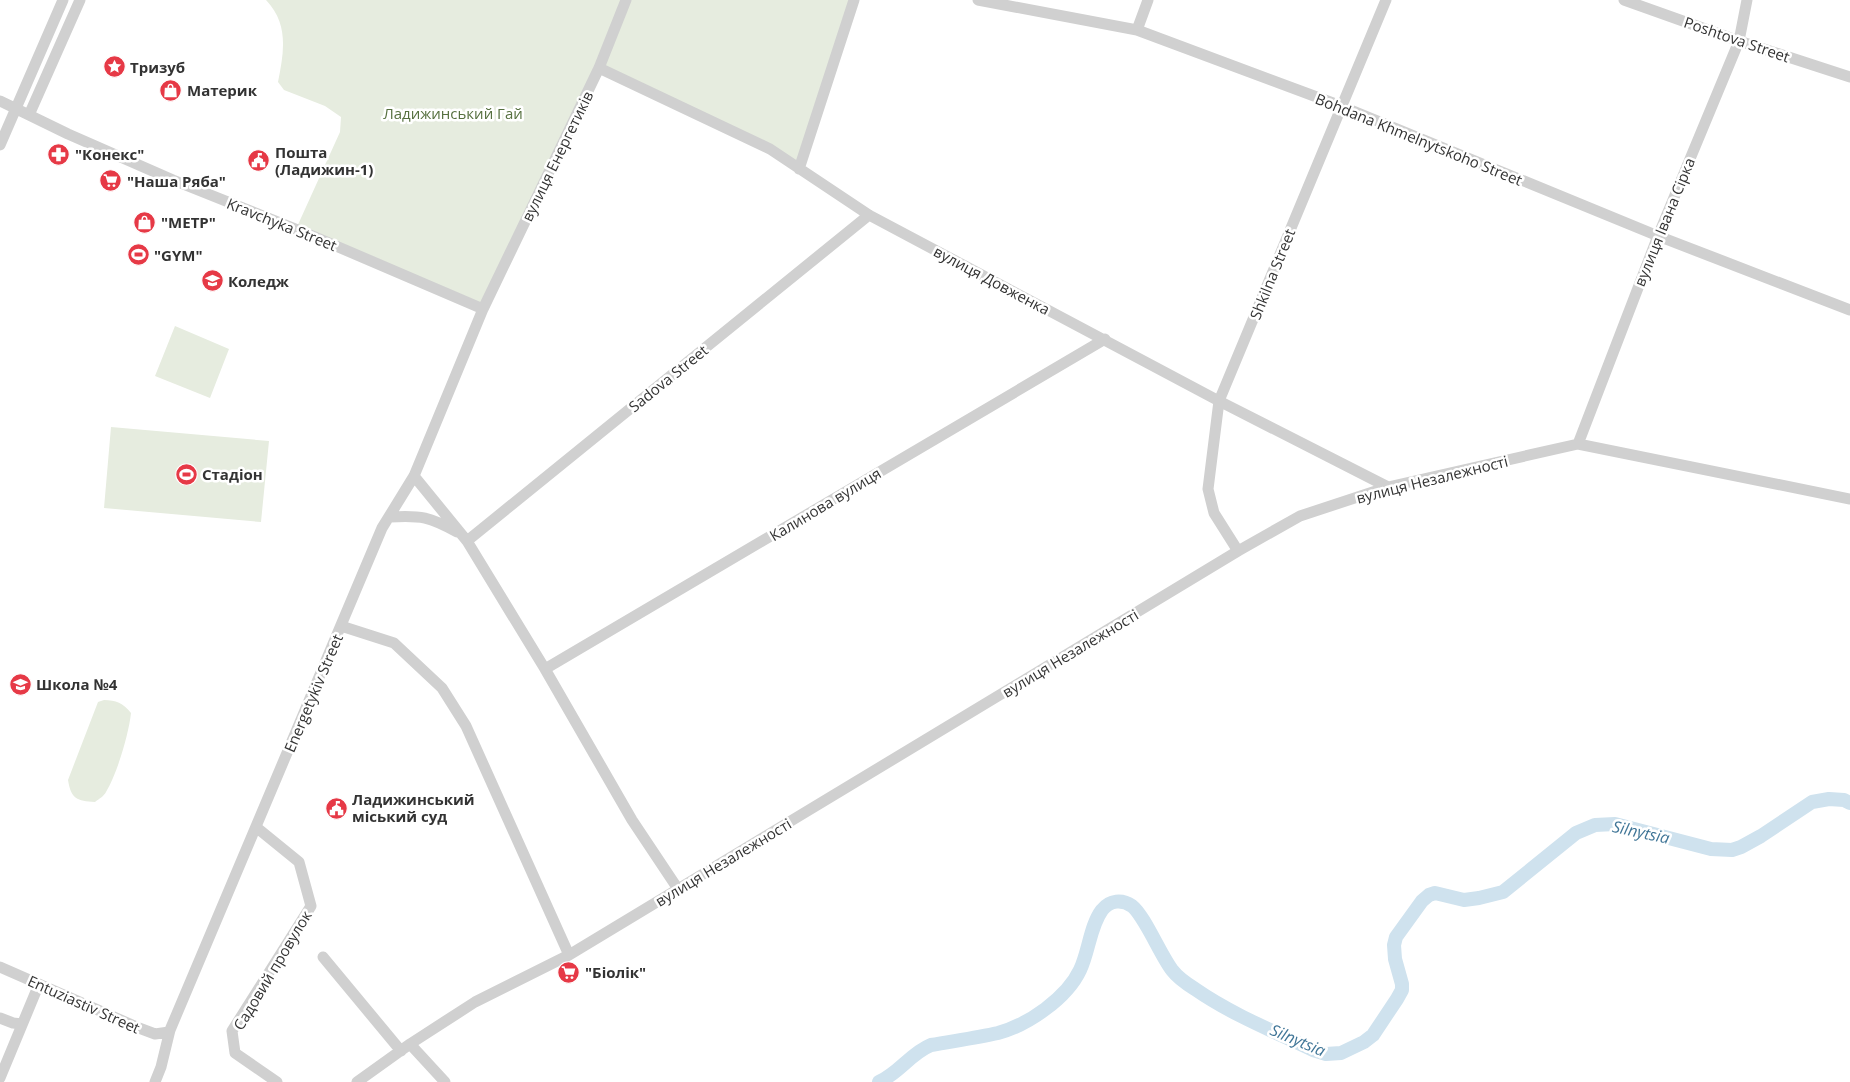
<svg xmlns="http://www.w3.org/2000/svg" width="1850" height="1082" viewBox="0 0 1850 1082" font-family="'Open Sans',sans-serif">
	<style>
		.green { fill: #e6ecdf }
		.lines { fill: none; stroke-linecap: round; stroke-linejoin: round }
		.river { stroke: #cfe2ee; stroke-width: 14 }
		.minor { stroke: #d0d0d0; stroke-width: 11 }
		.labels { text-anchor: middle; dominant-baseline: central; stroke-width: 5; stroke-linejoin: round; paint-order: stroke }
		.street-label { font-size: 15px; fill: #333; stroke: #fff }
		.poi-label { font-size: 15px; font-weight: bold; fill: #333; stroke: #fff; text-anchor: start }
		.park-label { font-size: 15px; fill: #56703f; stroke: #fff }
		.water-label { font-size: 16px; font-style: italic; fill: #3f7597; stroke: #fff }
	</style>
	<rect width="100%" height="100%" fill="#fff"/>
	<!-- green -->
	<path class="green" d="M266,0H854L799,169L599,69L483,309L296,229L340,132L341,117L325,106L284,90L278,82C284,52 289,24 266,0Z
		M175,326L229,349L210,398L155,376Z
		M111,427L269,441L261,522L104,508Z
		M104,700C116,700 123,703 131,713C129,733 117,774 106,792C104,796 99,799 95,802C77,801 71,799 68,780L98,702Z"/>
	<g class="lines">
		<!-- river -->
		<path class="river" d="M879,1082C899,1073 911,1053 931,1045C953,1041 976,1038 998,1033C1028,1025 1067,998 1080,970C1089,951 1090,926 1102,910C1110,900 1122,899 1132,906C1144,915 1161,956 1172,970C1178,978 1187,984 1195,989C1231,1014 1273,1031 1313,1050L1326,1054L1341,1053L1364,1042L1373,1035L1397,999L1402,990V984L1395,959L1394,945L1396,937L1422,901L1429,895L1435,893L1464,900L1479,898L1503,892L1576,833L1595,825L1615,824L1711,849L1732,850L1741,847L1761,836L1812,802L1829,799L1844,800L1850,803"/>
		<!-- minor -->
		<path class="minor" d="M978,0L1137,30L1341,106L1658,236L1850,310
			M1624,0L1739,41L1850,77
			M1137,30L1148,0
			M599,68L770,149L869,215L1219,401L1388,487
			M0,101L68,134L173,180L308,234L483,309
			M29,115L80,0
			M0,145L63,0
			M799,169L854,0
			M1578,444L1658,236L1739,41L1747,0
			M414,476L467,541L545,669L632,820L678,889
			M390,517C421,515 430,517 457,532
			M467,541L869,215
			M1238,551L1214,513L1208,489L1219,401L1386,0
			M341,626L394,643L442,688L466,726L569,955
			M545,669L1105,339
			M256,827L299,862L311,906L232,1031L235,1053L277,1082
			M323,957L401,1051
			M0,967L139,1028L155,1034L169,1032
			M0,1018L13,1023L22,1024
			M410,1044L445,1082
			M0,1078L39,984
			M155,1082L161,1067L170,1030L382,528L414,476L483,309L599,68L626,0
			M357,1082L410,1044L475,1002L569,955L1238,551L1300,516L1388,487L1578,444L1850,499"/>
	</g>
	<!-- icons -->
	<defs>
		<symbol id="sight-disc" viewBox="-11 -11 22 22"><circle r="9.5" fill="#e63946" stroke="#fff"/><path d="M0-6L1.8-2.2L6-1.7L2.9 1.2L3.7 5.4L0 3.3L-3.7 5.4L-2.9 1.2L-6-1.7L-1.8-2.2Z" fill="#fff"/></symbol>
		<symbol id="shop-disc" viewBox="-11 -11 22 22"><circle r="9.5" fill="#e63946" stroke="#fff"/><path d="M-5-2.5h2.3a2.7 3.5 0 0 1 5.4 0H5L5.5 6h-11ZM-1.5-2.5h3a1.5 2.3 0 0 0-3 0Z" fill="#fff"/></symbol>
		<symbol id="pharmacy-disc" viewBox="-11 -11 22 22"><circle r="9.5" fill="#e63946" stroke="#fff"/><path d="M-2-6h4v4h4v4h-4v4h-4v-4h-4v-4h4Z" fill="#fff"/></symbol>
		<symbol id="civic-disc" viewBox="-11 -11 22 22"><circle r="9.5" fill="#e63946" stroke="#fff"/><path d="M-.6-6.5H3V-4.5H.6V-3L4-1V1h2V6H-6V1h2V-1L-.6-3ZM-1.2 2.5V6h2.4V2.5Z" fill="#fff"/></symbol>
		<symbol id="supermarket-disc" viewBox="-11 -11 22 22"><circle r="9.5" fill="#e63946" stroke="#fff"/><path d="M-6-5.5h2.5l.6 2H6L4.5 2H-2.5L-4.4-4H-6ZM-1.5 3.2a1.3 1.3 0 1 0 .1 0ZM3 3.2a1.3 1.3 0 1 0 .1 0Z" fill="#fff"/></symbol>
		<symbol id="stadium-disc" viewBox="-11 -11 22 22"><circle r="9.5" fill="#e63946" stroke="#fff"/><path d="M0-5a6.5 5 0 1 0 0 10a6.5 5 0 1 0 0-10ZM-3.5-1.8h7v3.6h-7Z" fill="#fff"/></symbol>
		<symbol id="university-disc" viewBox="-11 -11 22 22"><circle r="9.5" fill="#e63946" stroke="#fff"/><path d="M0-5L7-2L0 1L-7-2ZM-4 1L0 2.5L4 1V4Q0 6-4 4Z" fill="#fff"/></symbol>
		<symbol id="school-disc" viewBox="-11 -11 22 22"><circle r="9.5" fill="#e63946" stroke="#fff"/><path d="M0-5L7-2L0 1L-7-2ZM-4 1L0 2.5L4 1V4Q0 6-4 4Z" fill="#fff"/></symbol>
	</defs>
	<g fill-rule="evenodd">
		<use href="#sight-disc" x="102" y="54" width="25" height="25"/>
		<use href="#shop-disc" x="158" y="78" width="25" height="25"/>
		<use href="#pharmacy-disc" x="46" y="142" width="25" height="25"/>
		<use href="#civic-disc" x="246" y="148" width="25" height="25"/>
		<use href="#supermarket-disc" x="98" y="168" width="25" height="25"/>
		<use href="#shop-disc" x="132" y="210" width="25" height="25"/>
		<use href="#stadium-disc" x="126" y="242" width="25" height="25"/>
		<use href="#university-disc" x="200" y="268" width="25" height="25"/>
		<use href="#stadium-disc" x="174" y="462" width="25" height="25"/>
		<use href="#school-disc" x="8" y="672" width="25" height="25"/>
		<use href="#civic-disc" x="324" y="796" width="25" height="25"/>
		<use href="#supermarket-disc" x="556" y="960" width="25" height="25"/>
	</g>
	<g class="labels">
		<!-- street labels -->
		<g class="street-label">
			<text transform="translate(1737 39) rotate(19)">Poshtova Street</text>
			<text transform="translate(1419 139) rotate(22)">Bohdana Khmelnytskoho Street</text>
			<text transform="translate(557 156) rotate(-64)">вулиця Енергетиків</text>
			<text transform="translate(1664 222) rotate(-68)">вулиця Івана Сірка</text>
			<text transform="translate(282 224) rotate(22)">Kravchyka Street</text>
			<text transform="translate(1272 274) rotate(-68)">Shkilna Street</text>
			<text transform="translate(992 280) rotate(28)">вулиця Довженка</text>
			<text transform="translate(668 378) rotate(-39)">Sadova Street</text>
			<text transform="translate(1432 479) rotate(-14)">вулиця Незалежності</text>
			<text transform="translate(825 504) rotate(-31)">Калинова вулиця</text>
			<text transform="translate(1070 653) rotate(-31)">вулиця Незалежності</text>
			<text transform="translate(313 693) rotate(-67)">Energetykiv Street</text>
			<text transform="translate(723 862) rotate(-31)">вулиця Незалежності</text>
			<text transform="translate(272 970) rotate(-59)">Садовий провулок</text>
			<text transform="translate(84 1004) rotate(24)">Entuziastiv Street</text>
		</g>
		<!-- poi labels -->
		<g class="poi-label">
			<text x="130" y="67">Тризуб</text>
			<text x="187" y="90">Материк</text>
			<text x="275" y="152">Пошта<tspan x="275" dy="17">(Ладижин-1)</tspan></text>
			<text x="75" y="154">"Конекс"</text>
			<text x="127" y="181">"Наша Ряба"</text>
			<text x="161" y="222">"МЕТР"</text>
			<text x="154" y="255">"GYM"</text>
			<text x="228" y="281">Коледж</text>
			<text x="202" y="474">Стадіон</text>
			<text x="36" y="684">Школа №4</text>
			<text x="352" y="799">Ладижинський<tspan x="352" dy="17">міський суд</tspan></text>
			<text x="585" y="972">"Біолік"</text>
		</g>
		<!-- park labels -->
		<g class="park-label">
			<text x="453" y="113">Ладижинський Гай</text>
		</g>
		<!-- water labels -->
		<g class="water-label">
			<text transform="translate(1641 832) rotate(12)">Silnytsia</text>
			<text transform="translate(1298 1040) rotate(23)">Silnytsia</text>
		</g>
	</g>
</svg>
